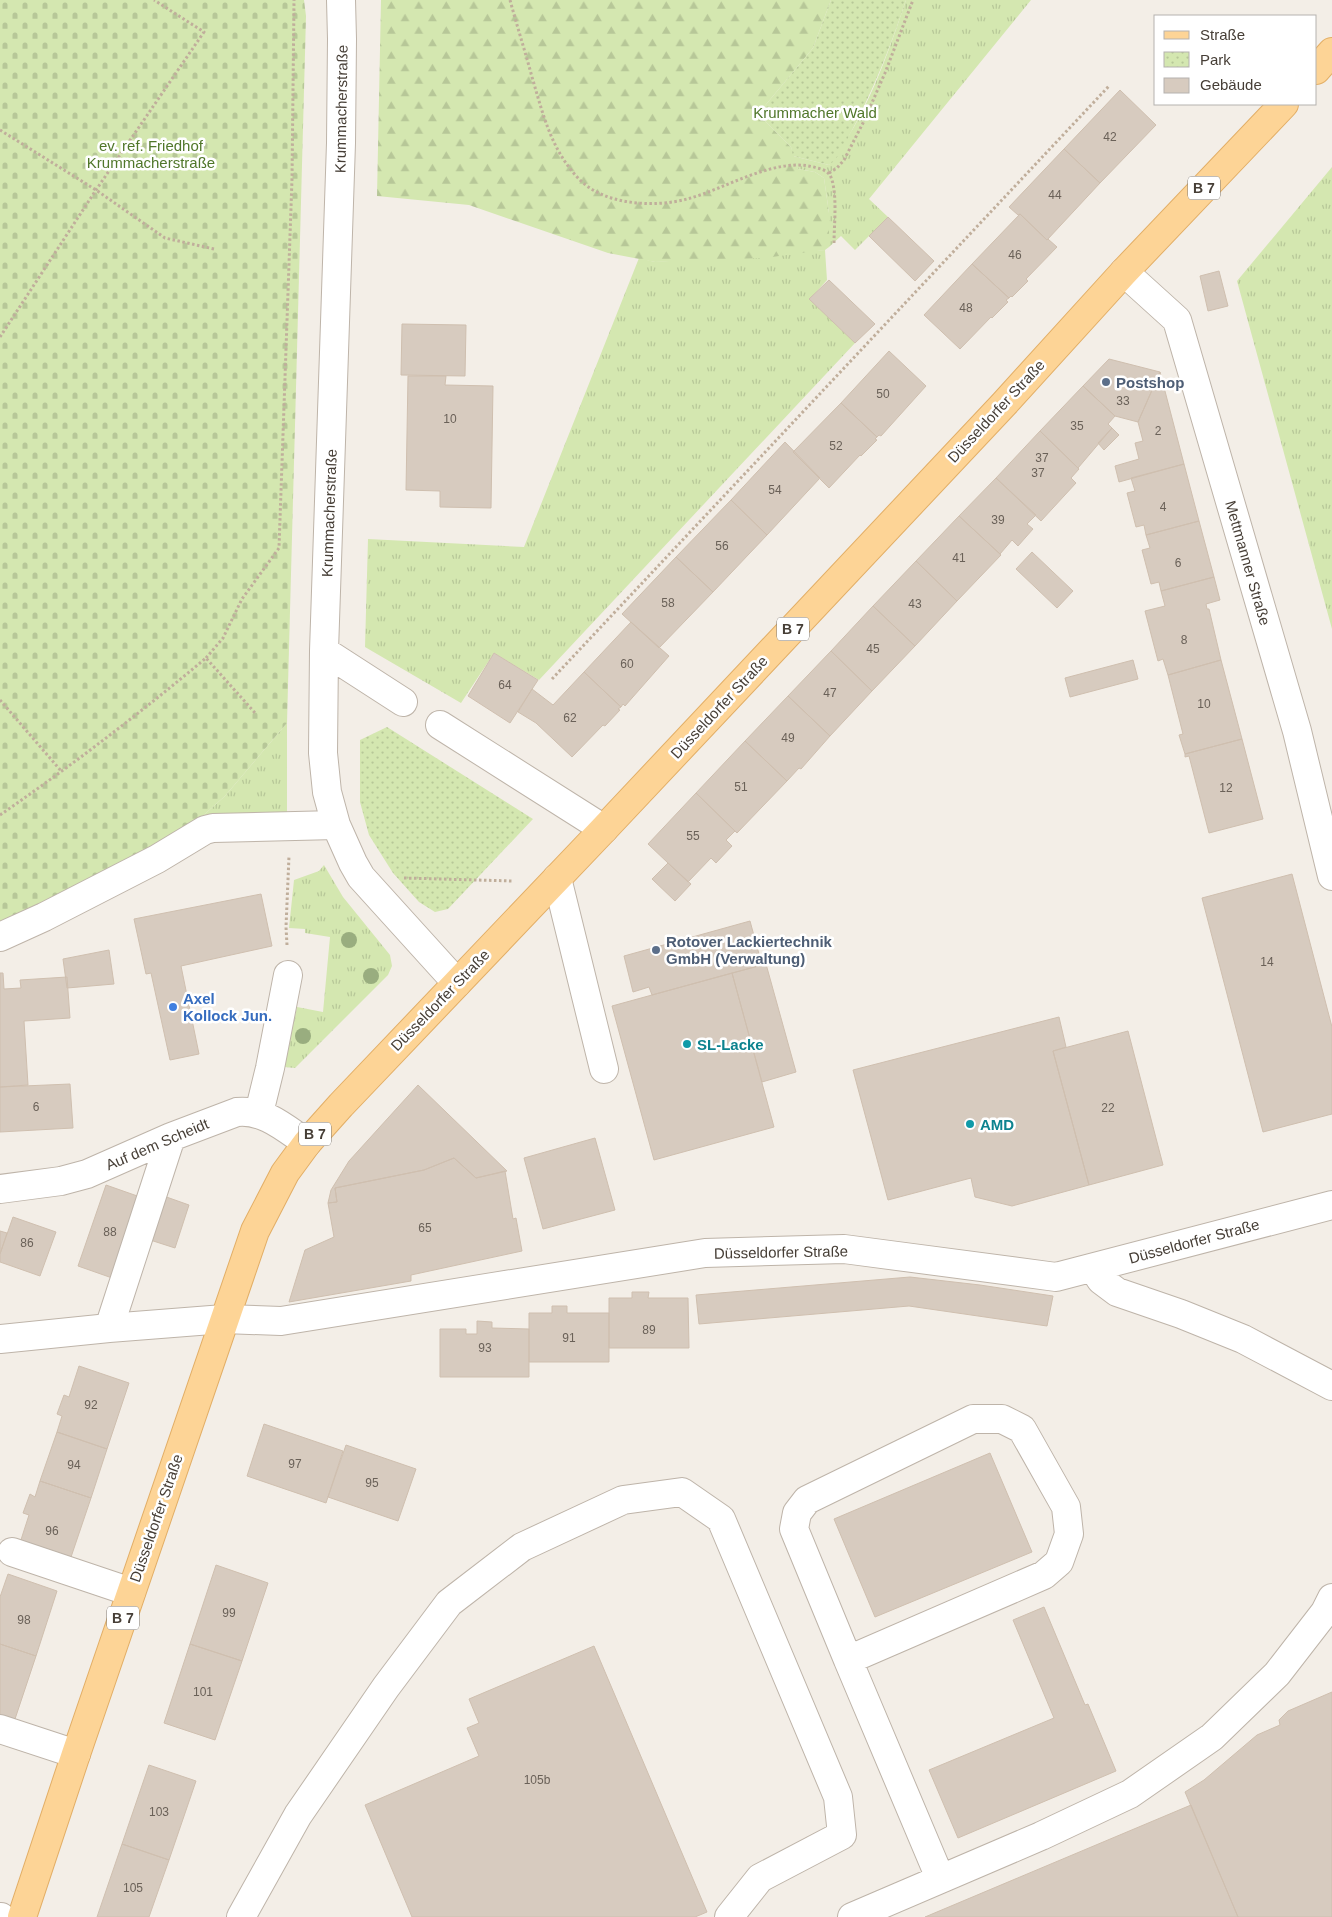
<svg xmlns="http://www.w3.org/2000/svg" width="1332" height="1917" viewBox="0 0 1332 1917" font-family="Arial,sans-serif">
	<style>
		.grass { fill: url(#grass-tufts) }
		.forest { fill: url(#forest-firs) }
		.cemetery { fill: url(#cemetery-stones) }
		.park { fill: url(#park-dots) }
		.building { fill: #d7cbbf; stroke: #cfbfaf }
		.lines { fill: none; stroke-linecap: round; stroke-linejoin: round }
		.minor-casing { stroke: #beb4a9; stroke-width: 30 }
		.major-casing { stroke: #e2ae66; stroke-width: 30 }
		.path { stroke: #c0ae9b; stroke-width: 3; stroke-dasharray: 2.5 2.5; stroke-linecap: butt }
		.minor { stroke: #fff; stroke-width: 28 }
		.major { stroke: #fdd496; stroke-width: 28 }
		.tree { fill: #99ad7f }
		.service-dot { fill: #5c6f8a; stroke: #fff; stroke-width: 2 }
		.shop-dot { fill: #3f7fe0; stroke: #fff; stroke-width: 2 }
		.culture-dot { fill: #0f9aa8; stroke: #fff; stroke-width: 2 }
		.labels { text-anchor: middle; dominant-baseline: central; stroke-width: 5; stroke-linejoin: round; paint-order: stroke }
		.number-label { font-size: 12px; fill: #6a6158 }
		.shield { fill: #fff; stroke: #7e7872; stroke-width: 1 }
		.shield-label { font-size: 14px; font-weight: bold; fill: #463e36 }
		.street-label { font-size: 15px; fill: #463e36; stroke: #fff }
		.park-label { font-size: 15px; fill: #50772a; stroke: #fff }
		.service-label { font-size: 15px; font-weight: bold; fill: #4e5e75; stroke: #fff; text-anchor: start }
		.shop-label { font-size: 15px; font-weight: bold; fill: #366cbe; stroke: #fff; text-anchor: start }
		.culture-label { font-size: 15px; font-weight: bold; fill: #0d838f; stroke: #fff; text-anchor: start }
	</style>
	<defs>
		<pattern id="grass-tufts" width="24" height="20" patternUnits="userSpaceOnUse" patternTransform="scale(1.25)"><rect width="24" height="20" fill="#d4e7b0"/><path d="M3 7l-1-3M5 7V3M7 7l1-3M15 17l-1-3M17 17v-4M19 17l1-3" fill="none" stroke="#b7c798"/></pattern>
		<pattern id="forest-firs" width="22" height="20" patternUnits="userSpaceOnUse" patternTransform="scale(1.25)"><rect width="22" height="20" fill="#d4e7b0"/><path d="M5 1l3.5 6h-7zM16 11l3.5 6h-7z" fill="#b7c798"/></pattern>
		<pattern id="cemetery-stones" width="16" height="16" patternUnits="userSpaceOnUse" patternTransform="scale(1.25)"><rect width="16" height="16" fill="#d4e7b0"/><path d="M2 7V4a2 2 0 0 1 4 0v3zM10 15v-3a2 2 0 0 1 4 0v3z" fill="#b7c798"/></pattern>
		<pattern id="park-dots" width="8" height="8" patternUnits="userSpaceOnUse" patternTransform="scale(1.25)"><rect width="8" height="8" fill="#d4e7b0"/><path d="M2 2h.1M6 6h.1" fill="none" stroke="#b7c798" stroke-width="1.8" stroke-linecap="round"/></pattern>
	</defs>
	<rect width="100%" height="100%" fill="#f3eee7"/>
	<!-- grass -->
	<path class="grass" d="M906,0H1031L869,199L888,217L855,250L841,236L829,247V213L824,178L815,172L798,169L793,156L829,165C866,117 887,57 906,0Z
		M1332,167V629L1237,281Z
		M825,250L827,280L810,299L855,343L539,680L494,653L461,703L365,647L368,539L524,547L639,258L655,262Z
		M287,723V820L197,821L225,796Z
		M324,865L343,897L390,955L392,966L388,975L295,1068L284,1067L297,1007L323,1012L330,937L305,933V929L289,928L294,880L319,871Z"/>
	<!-- forest -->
	<path class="forest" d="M381,0H831L813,48L758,114L791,147L798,169L815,172L824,178L829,213V247L825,250L764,258L655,262L608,253L469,205L377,196Z"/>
	<!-- cemetery -->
	<path class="cemetery" d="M0,0H304L306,16L287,723L225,796L197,821L170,841L0,928Z"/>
	<!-- park -->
	<path class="park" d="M831,0H906C891,46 872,93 849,136C844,146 839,158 829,165L793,156L791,147L758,114L813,48Z
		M387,727L533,819L448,909L435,912L419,902L393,873L369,835L360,802V740Z"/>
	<!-- building -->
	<path class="building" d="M1120,90L1156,125L1100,183L1064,149Z
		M1064,149L1100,183L1047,240L1020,214L1018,215L1009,207Z
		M1020,214L1047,240L1048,239L1057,247L1026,279L1028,281L1012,297L1011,296L1009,298L972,264Z
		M888,217L934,261L915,281L869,236Z
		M972,264L1009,298L1006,300L1008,302L992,318L991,317L960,349L924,315Z
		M1219,271L1228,306L1208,311L1200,276Z
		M829,280L875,324L855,343L809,299Z
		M402,324L466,325L465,376L401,375Z
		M889,351L926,386L881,436L879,435L877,437L841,403Z
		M1109,359L1160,372L1138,422L1115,416L1083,386Z
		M1160,372L1184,464L1119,482L1115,466L1139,459L1135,443L1143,441L1138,422Z
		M408,376H446L445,385L493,386L491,508L440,507V491L406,490Z
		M1083,386L1115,416L1108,424L1112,428L1078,468L1040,431Z
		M841,403L877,437L875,439L877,440L861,456L860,455L829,488L793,452Z
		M1112,428L1119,435L1104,450L1098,443Z
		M1040,431L1079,469L1071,478L1076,483L1041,521L996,478Z
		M785,442L820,478L767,535L731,500Z
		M1184,464L1199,521L1146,535L1144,525L1136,527L1127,493L1135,491L1131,478Z
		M996,478L1036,515L1027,524L1033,529L1018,546L1012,540L1000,554L959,516Z
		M731,500L767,535L713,592L676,557Z
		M959,516L1001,555L957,601L916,561Z
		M1199,521L1214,577L1161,591L1159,582L1151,584L1142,550L1150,548L1146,535Z
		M1032,552L1073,591L1057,608L1016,569Z
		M676,557L713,592L659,648L622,614Z
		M916,561L957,601L915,646L873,606Z
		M1214,577L1220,600L1206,604L1207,609H1209L1221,660L1168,675L1163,659L1158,661L1145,611L1165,606L1161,591Z
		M873,606L915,646L872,691L831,651Z
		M631,622L669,656L625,706L623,704L621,707L584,672Z
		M831,651L872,691L830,736L788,696Z
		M494,653L538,680L510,723L468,696Z
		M1133,660L1138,679L1070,697L1065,678Z
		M1221,660L1242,739L1185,754L1179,735L1183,734L1168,675Z
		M584,672L621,707L618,709L620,710L605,726L603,725L572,757L536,723L518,712L532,689L553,705Z
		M788,696L830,736L801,769L799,768L787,781L745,741Z
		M1242,739L1263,819L1209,833L1189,756L1185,757V754Z
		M745,741L787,781L737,833L696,793Z
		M696,793L735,831L726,840L732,846L716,863L711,858L688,882L648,844Z
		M668,863L691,884L675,901L652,879Z
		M1292,874L1332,1027V1114L1263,1132L1202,898Z
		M261,894L272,946L181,966L199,1054L170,1060L151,973L146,974L134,919Z
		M750,921L762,965L652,995L649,987L633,992L624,956Z
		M109,950L114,984L67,988L63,959Z
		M766,964L796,1072L762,1082L732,973Z
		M0,973H3L4,989L21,988L20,980L67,977L70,1018L24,1021L28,1085L0,1087Z
		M732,973L774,1127L654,1160L612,1006Z
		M1059,1017L1066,1047L1053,1051L1089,1185L1012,1206L975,1197L971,1178L888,1200L853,1070Z
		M1128,1031L1163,1165L1089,1185L1053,1051Z
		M70,1084L73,1128L0,1132V1087Z
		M418,1085L507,1171L476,1178L454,1158L424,1170L335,1188L337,1202L328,1203L331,1190L349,1161Z
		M595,1138L615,1210L543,1229L524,1158Z
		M454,1158L476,1178L505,1171L513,1219L516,1218L522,1251L411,1275V1281L289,1302L305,1250L334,1237L328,1203L337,1202L335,1188L424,1170Z
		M106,1185L143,1198L115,1279L78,1266Z
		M158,1194L189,1205L175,1248L144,1238Z
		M13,1217L56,1232L40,1276L0,1262V1254Z
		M0,1231L7,1233L0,1254Z
		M910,1277L980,1285L1053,1296L1047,1326L909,1306L699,1324L696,1295Z
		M632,1292H649L648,1298H688L689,1348H609V1298H632Z
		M552,1306H567V1313H609V1362H529V1313H552Z
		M477,1321L492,1322V1328L529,1329V1377H440V1329H466V1334H477Z
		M79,1366L129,1383L107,1449L57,1432L62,1416L57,1414L64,1395L69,1397Z
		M264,1424L343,1451L326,1503L247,1476Z
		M57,1432L107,1449L91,1498L40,1481Z
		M346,1445L416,1469L398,1521L328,1497Z
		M990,1453L1032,1552L875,1617L834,1519Z
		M40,1481L91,1498L69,1563L19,1546L29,1515L23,1513L30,1494L35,1497Z
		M216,1565L268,1583L242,1661L190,1644Z
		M8,1574L57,1591L36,1656L0,1644V1597Z
		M1044,1607L1085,1705L1088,1704L1116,1771L958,1838L929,1770L1054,1718L1013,1620Z
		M0,1644L36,1656L14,1722L0,1718Z
		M190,1644L242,1661L215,1740L164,1723Z
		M594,1646L707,1912L695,1917H412L365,1805L479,1756L467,1728L479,1723L469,1699Z
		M1332,1692V1917H1238L1185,1792L1204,1780L1257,1735L1280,1725L1279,1720L1288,1711Z
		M149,1765L196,1781L169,1860L122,1844Z
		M1191,1805L1238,1917H925Z
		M122,1844L169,1860L149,1917H97Z"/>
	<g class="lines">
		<defs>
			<path id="minor" d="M341,0L342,39L341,143L324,651L323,753L327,792L336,825L353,863L361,877L457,983
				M1124,272L1177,320L1297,731L1332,876
				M324,651L403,702
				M440,725L604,829
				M557,878L604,1069
				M0,937L44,917L157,859L205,830L213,828L336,825
				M259,1113L270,1068L288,975
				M0,1189L61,1181L87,1174L171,1137L237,1112C264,1109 286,1129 307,1143
				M1093,1268L1101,1280L1117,1292L1181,1314L1243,1339L1332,1386
				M109,1328L171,1137
				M0,1339L109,1328L224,1319L281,1321L705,1253L844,1249L1056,1277L1332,1205
				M12,1552L131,1592
				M848,1660L794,1529L797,1513L807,1500L973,1419H1002L1022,1429L1066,1507L1069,1534L1059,1562L1044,1575L848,1660L940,1878
				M0,1729L76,1754
				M0,1917H1
				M241,1917L298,1815L386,1687L449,1603L522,1547L623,1500L682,1492L721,1519L838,1797L842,1835L760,1878L729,1917
				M852,1917L1041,1836L1130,1794L1212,1737L1277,1674L1325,1612L1332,1598"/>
			<path id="major" d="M1316,70L1332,52
				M22,1917L76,1754L255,1231L285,1173L307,1143L341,1105L604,829L1004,404L1124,272L1284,104"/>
		</defs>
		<!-- minor casing -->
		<use href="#minor" class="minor-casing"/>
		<!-- major casing -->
		<use href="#major" class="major-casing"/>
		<!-- path -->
		<path class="path" d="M510,0C517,26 525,51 532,77C543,114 551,150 579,179C604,205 654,208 687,199C726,189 777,155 817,168C822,169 827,171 830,175C838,191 834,225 834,243
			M0,130L96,190L165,238L214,249
			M829,173L837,168L844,160L864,121L885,73L913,0
			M0,337L96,190L204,32L154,0
			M206,658L223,638L242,599L279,548L292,179L294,0
			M552,679L1109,86
			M0,700L62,772
			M0,815C71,766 139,714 206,658L256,714
			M404,878L513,881
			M287,945L286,927L289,856"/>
		<!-- minor -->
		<use href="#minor" class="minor"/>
		<!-- major -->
		<use href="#major" class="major"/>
	</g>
	<!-- trees -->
	<g class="tree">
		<circle cx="349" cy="940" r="8"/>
		<circle cx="371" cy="976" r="8"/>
		<circle cx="303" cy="1036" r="8"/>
	</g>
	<!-- markers -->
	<g class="service-dot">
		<circle cx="1106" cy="382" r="5"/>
		<circle cx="656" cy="950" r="5"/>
	</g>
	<circle class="shop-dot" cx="173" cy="1007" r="5"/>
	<g class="culture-dot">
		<circle cx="687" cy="1044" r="5"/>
		<circle cx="970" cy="1124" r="5"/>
	</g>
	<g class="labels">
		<!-- number labels -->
		<g class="number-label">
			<text x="1110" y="137">42</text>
			<text x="1055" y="195">44</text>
			<text x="1015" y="255">46</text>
			<text x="966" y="308">48</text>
			<text x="883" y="394">50</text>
			<text x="1123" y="401">33</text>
			<text x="450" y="419">10</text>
			<text x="1077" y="426">35</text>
			<text x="1158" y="431">2</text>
			<text x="836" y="446">52</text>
			<text x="1042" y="458">37</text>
			<text x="1038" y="473">37</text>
			<text x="775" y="490">54</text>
			<text x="1163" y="507">4</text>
			<text x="998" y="520">39</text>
			<text x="722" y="546">56</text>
			<text x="959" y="558">41</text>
			<text x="1178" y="563">6</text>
			<text x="668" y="603">58</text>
			<text x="915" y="604">43</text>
			<text x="1184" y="640">8</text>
			<text x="873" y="649">45</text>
			<text x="627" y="664">60</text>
			<text x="505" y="685">64</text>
			<text x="830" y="693">47</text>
			<text x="1204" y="704">10</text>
			<text x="570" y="718">62</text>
			<text x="788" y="738">49</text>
			<text x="741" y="787">51</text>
			<text x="1226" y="788">12</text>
			<text x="693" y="836">55</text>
			<text x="1267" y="962">14</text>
			<text x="36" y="1107">6</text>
			<text x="1108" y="1108">22</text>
			<text x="425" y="1228">65</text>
			<text x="110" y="1232">88</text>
			<text x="27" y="1243">86</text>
			<text x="649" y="1330">89</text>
			<text x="569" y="1338">91</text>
			<text x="485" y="1348">93</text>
			<text x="91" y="1405">92</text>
			<text x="295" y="1464">97</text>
			<text x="74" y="1465">94</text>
			<text x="372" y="1483">95</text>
			<text x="52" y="1531">96</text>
			<text x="229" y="1613">99</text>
			<text x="24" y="1620">98</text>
			<text x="203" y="1692">101</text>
			<text x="537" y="1780">105b</text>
			<text x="159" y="1812">103</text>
			<text x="133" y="1888">105</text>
		</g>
		<!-- shield labels -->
		<g class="shield">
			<rect x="1188" y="176.5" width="32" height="23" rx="4"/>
			<rect x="777" y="617.5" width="32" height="23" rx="4"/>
			<rect x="299" y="1122.5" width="32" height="23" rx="4"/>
			<rect x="107" y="1606.5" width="32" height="23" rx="4"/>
		</g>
		<g class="shield-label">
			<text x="1204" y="188">B 7</text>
			<text x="793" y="629">B 7</text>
			<text x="315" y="1134">B 7</text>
			<text x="123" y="1618">B 7</text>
		</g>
		<!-- street labels -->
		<g class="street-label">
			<text transform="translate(341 109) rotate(-89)">Krummacherstraße</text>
			<text transform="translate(996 411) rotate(-47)">Düsseldorfer Straße</text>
			<text transform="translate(329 513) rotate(-88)">Krummacherstraße</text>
			<text transform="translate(1248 563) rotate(74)">Mettmanner Straße</text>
			<text transform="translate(719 707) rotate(-47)">Düsseldorfer Straße</text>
			<text transform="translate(440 1000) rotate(-46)">Düsseldorfer Straße</text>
			<text transform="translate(157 1144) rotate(-23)">Auf dem Scheidt</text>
			<text transform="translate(1194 1241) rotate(-15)">Düsseldorfer Straße</text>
			<text transform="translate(781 1252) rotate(-1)">Düsseldorfer Straße</text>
			<text transform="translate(156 1518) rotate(-71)">Düsseldorfer Straße</text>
		</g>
		<!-- park labels -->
		<g class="park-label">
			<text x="815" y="112">Krummacher Wald</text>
			<text x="151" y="145">ev. ref. Friedhof<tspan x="151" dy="17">Krummacherstraße</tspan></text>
		</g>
		<!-- service labels -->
		<g class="service-label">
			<text x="1116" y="382">Postshop</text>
			<text x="666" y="941">Rotover Lackiertechnik<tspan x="666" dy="17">GmbH (Verwaltung)</tspan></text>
		</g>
		<!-- shop labels -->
		<g class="shop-label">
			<text x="183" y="998">Axel<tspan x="183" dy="17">Kollock Jun.</tspan></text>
		</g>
		<!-- culture labels -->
		<g class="culture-label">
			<text x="697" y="1044">SL-Lacke</text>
			<text x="980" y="1124">AMD</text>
		</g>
	</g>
	<!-- legend -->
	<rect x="1154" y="15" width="162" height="90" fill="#ffffff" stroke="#b5b2af"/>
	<rect x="1164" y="31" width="25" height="8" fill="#fdd496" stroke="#b5b2af"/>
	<text x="1200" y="40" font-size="15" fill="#463e36">Straße</text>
	<rect x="1164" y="52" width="25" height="15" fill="url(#park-dots)" stroke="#b5b2af"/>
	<text x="1200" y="65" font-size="15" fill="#463e36">Park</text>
	<rect x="1164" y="78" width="25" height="15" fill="#d7cbbf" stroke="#b5b2af"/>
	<text x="1200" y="90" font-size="15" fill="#463e36">Gebäude</text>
</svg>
